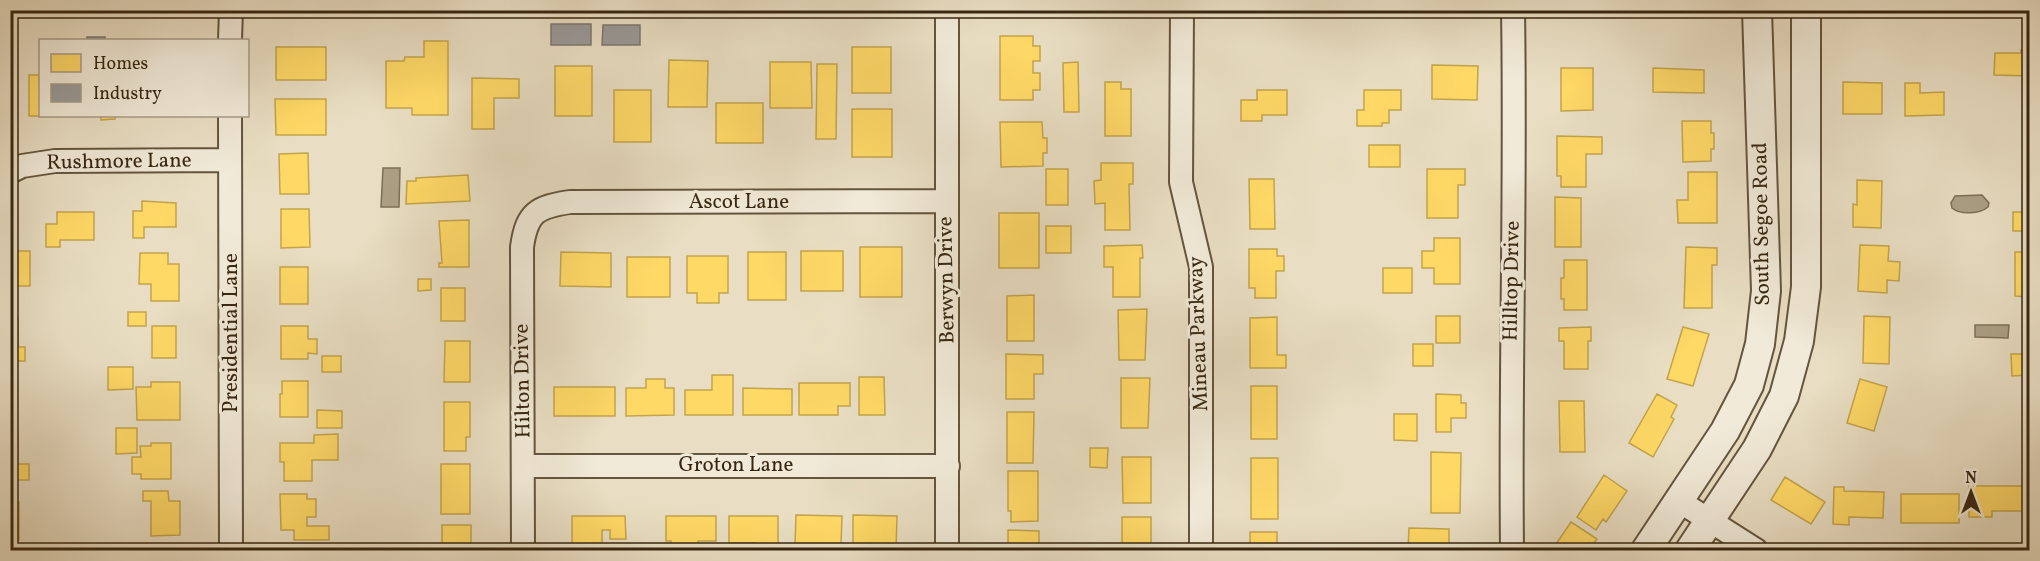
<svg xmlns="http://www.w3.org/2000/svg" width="2040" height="561" viewBox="0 0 2040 561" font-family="Vollkorn,serif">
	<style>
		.water { fill: #aca086; stroke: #7d7057; stroke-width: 1.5 }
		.homes { fill: #ffd966; stroke: #c3a44c; stroke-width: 1.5 }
		.industry { fill: #999; stroke: #7c7770; stroke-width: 1.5 }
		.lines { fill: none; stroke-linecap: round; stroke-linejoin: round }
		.minor-casing { stroke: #64553e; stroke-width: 26 }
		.tertiary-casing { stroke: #64553e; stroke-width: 32 }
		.minor { stroke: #f1ead8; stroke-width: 22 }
		.tertiary { stroke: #f1ead8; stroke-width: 28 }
		.labels { text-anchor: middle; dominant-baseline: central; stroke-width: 6; stroke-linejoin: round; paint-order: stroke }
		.street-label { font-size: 21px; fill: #372711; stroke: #f1ead8 }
	</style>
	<rect width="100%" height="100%" fill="#e9dec3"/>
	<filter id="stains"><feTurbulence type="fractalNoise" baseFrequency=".00333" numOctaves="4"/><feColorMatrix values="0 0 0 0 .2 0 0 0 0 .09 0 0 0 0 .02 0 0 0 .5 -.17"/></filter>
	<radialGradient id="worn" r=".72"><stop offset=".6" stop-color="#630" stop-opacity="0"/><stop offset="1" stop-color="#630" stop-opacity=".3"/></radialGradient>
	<!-- water -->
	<path class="water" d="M383,168H400L399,207H381Z
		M1982,195L1989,203L1988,207C1980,214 1960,215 1952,208L1951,203L1955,196Z
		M1975,325H2009L2008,338L1975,337Z"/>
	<!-- homes -->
	<path class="homes" d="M1000,36H1033V46H1040V61H1033V73H1040V90H1033V100H1000Z
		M424,41H448V115H412V108H386V61H404L405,57H424Z
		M276,47H326V80H276Z
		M852,47H891V93H852Z
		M2021,50H2030V76L1994,75L1995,53H2021Z
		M669,60L708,61L707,107H668Z
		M770,62H811L812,108H770Z
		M1078,62L1079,112H1064L1063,63Z
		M817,64H837L836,139H816Z
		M1432,65L1478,66L1477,100L1432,99Z
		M555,66H592V116H555Z
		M1561,68H1593V110L1561,111Z
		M1653,68L1704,70V93L1653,92Z
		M29,75H40V116H59H29Z
		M472,78L519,79V98H494V129H472Z
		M1105,82H1121V89H1131V136H1105Z
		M1843,82L1882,83V114H1843Z
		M1905,83H1920V93L1944,92V115L1905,116Z
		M614,90H651V142H614Z
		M1257,90H1287V115H1262V121H1241V100H1257Z
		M1364,90H1401V110H1389V123H1382V126H1357V110H1364Z
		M275,99H326V135H276Z
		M716,103H763V143H716Z
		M852,109H892V157H852Z
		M86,116H131H115V119L101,120V116Z
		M1682,121H1711V133H1714V149H1711V161L1683,162Z
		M1000,122H1042L1043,138H1047V153H1043V166L1001,167Z
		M1557,136L1602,137V154H1586V187H1561V176H1557Z
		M1369,145H1400V167H1369Z
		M308,153L309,194H280L279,154Z
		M1101,163H1133V184H1129L1130,230H1105V203L1095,204L1094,181L1101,180Z
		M1046,169H1068V205H1046Z
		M1427,169H1465V185H1458V218H1427Z
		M1688,172H1717V223H1678L1677,200H1688Z
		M468,175L470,201L406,204L407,181H416V178Z
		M1249,179H1274L1275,229H1250Z
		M1857,180L1882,181L1881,228L1853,227V204L1857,205Z
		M2024,186H2030V231H2013V212H2027V198H2024Z
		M1555,197L1581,198V247H1555Z
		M142,201L176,203V227H144V238H133V211H142Z
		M281,209H309L310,247L281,248Z
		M57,212H94V240H60V247H46V224H57Z
		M999,213H1039V268H999Z
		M469,220V267H439V263H442L439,221Z
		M1046,226H1071V253H1046Z
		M1434,238H1460V284H1434V268H1422V251H1434Z
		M1142,245L1143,258H1140V297H1113V267H1104V246Z
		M1860,245L1889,246L1888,261L1900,262L1899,281L1887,280V293L1858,291Z
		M860,247H902V297H860Z
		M1686,247L1717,248V265H1712V308H1684Z
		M1249,249H1277V256H1284V271H1276V298H1255V288H1249Z
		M10,251H30V286H10Z
		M801,251H843V291H801Z
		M561,252L611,253V287L560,286Z
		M748,252H786V300H748Z
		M2015,252H2030V297L2015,296Z
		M140,253H168V264H179V301H151V284H139Z
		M687,256H728V293H719V303H697V293H687Z
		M627,257H670V297H627Z
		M1564,260H1587V310H1564V299H1561V278H1564Z
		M280,267H308V304H280Z
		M1383,268H1412V293H1383Z
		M418,279H431V290L418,291Z
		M441,288H465V321H441Z
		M1034,295V341H1007V296Z
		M1147,309L1145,360H1119L1118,310Z
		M128,312H146V326H128Z
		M2025,314H2030V375L2012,376L2011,354H2026Z
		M1436,316H1460V343H1436Z
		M1864,316L1890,317L1889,364L1863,363Z
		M10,317H18V347H25V361H10Z
		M1277,317V355H1286V368H1250V318Z
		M152,326H176V358H152Z
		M281,326H308V339H317V354L308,353V359H281Z
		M1591,327V341H1588V369H1564V341H1559V328Z
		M1683,327L1709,334L1693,386L1667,379Z
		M445,341H470V382H444Z
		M1413,344H1433V366H1413Z
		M1006,354L1043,355V374H1034V399H1006Z
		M322,356H341V372H322Z
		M108,367H133V389L108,390Z
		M10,374H17V421H10Z
		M712,375H733V415H685V390H712Z
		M859,377H884L885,415H859Z
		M1121,378H1150L1148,428H1121Z
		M646,379H665V388H674V415L626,416V388H646Z
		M1860,379L1887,387L1874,431L1847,423Z
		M282,381H308V417H280V394H282Z
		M151,382H180V420H137L136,387H151Z
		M799,383H850V406H838V415H799Z
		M1251,386H1277V439H1251Z
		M554,387H615V416H554Z
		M743,388L792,389V415H743Z
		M1436,394L1461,395V403H1466V418H1451V432H1436Z
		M1657,394L1677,405L1671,417L1674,419L1653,457L1629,443Z
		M1559,401H1584L1585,452H1560Z
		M444,402H470V437H466V451H444Z
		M317,410L342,411V428H317Z
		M1007,412H1034L1033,463H1007Z
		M1394,414H1417V441L1394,440Z
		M116,428H137V453L116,454Z
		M10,432H18V464H29V480H10Z
		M338,434V460H312V481H284V462H280V443H314V435Z
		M151,443H171V479H141V474H132V457H141L140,446H151Z
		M1090,448H1108L1107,468L1090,467Z
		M1431,452L1461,453L1460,513H1431Z
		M1122,457H1151V503H1123Z
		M1251,458H1278V519H1251Z
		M441,464H470V514H441Z
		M1008,471H1038V521L1011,522V511H1008Z
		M1604,475L1627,491L1606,522L1603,519L1596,530L1577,517Z
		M1785,477L1825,502L1811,524L1771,500Z
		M1969,486H2025V511H1992V517H1969Z
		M1834,487H1844V491L1884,492L1883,518L1849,517V525L1833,524Z
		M143,491H168L169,501H180V535L151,536V501H143Z
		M280,494H307V499H316V517H307V526H329V540H294V530H281Z
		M1901,494H1959V523H1901Z
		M10,502H19V540H10Z
		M796,515L842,516L841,545L795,544Z
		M853,515L897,516L896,550H879V544H871V550H853Z
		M572,516H625L626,539H610V530H602V546H598V550H572Z
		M666,516H716V541H698V550H671V541H666Z
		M729,516H778V550H755V543H729Z
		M1122,517H1151V550H1122Z
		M1571,522L1597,539L1589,550H1552Z
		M442,525H471V545H474V550H442Z
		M1409,528L1449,529V548H1462V550L1408,549Z
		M1008,530L1039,531V550H1015V549L1008,548Z
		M1250,532H1277V550H1250Z"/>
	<!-- industry -->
	<path class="industry" d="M551,24H591V45H551Z
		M603,25H640V45H602Z
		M87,37H105V40H87Z"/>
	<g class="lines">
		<defs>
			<path id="minor" d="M947,10V550
				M1182,10L1181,182L1201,267V550
				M230,40L231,10
				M230,116L231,550
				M10,172L22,166L55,161L229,160
				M524,466H948
				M1679,501L1756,550
				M523,550L522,247C527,212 537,207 570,202L946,201
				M1512,550C1510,370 1516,191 1513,10"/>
			<path id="tertiary" d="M1646,550L1725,431L1749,385L1760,344L1766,291L1757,10
				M1690,550L1757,449L1784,396L1799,341L1806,287V10"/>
		</defs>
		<!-- minor casing -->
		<use href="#minor" class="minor-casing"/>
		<!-- tertiary casing -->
		<use href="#tertiary" class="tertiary-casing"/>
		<!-- minor -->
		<use href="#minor" class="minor"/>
		<!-- tertiary -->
		<use href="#tertiary" class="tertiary"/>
	</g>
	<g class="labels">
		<!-- street labels -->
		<g class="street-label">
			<text transform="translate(119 162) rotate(-1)">Rushmore Lane</text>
			<text x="739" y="202">Ascot Lane</text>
			<text transform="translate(1762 224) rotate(-91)">South Segoe Road</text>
			<text transform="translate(947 280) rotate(-91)">Berwyn Drive</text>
			<text transform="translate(1512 281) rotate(-89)">Hilltop Drive</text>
			<text transform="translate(231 333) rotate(-90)">Presidential Lane</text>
			<text transform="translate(1199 334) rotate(-92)">Mineau Parkway</text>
			<text transform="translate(523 381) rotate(-91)">Hilton Drive</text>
			<text x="736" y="465">Groton Lane</text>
		</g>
	</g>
	<!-- margin -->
	<rect width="2040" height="561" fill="none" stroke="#e9dec3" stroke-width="36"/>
	<rect x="12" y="12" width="2016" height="537" fill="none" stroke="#372711" stroke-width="3"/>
	<rect x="18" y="18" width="2004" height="525" fill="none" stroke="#372711" stroke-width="1.5"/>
	<!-- legend -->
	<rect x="39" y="39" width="210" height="78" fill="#f1ead8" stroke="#a79c88" stroke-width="1.5"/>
	<rect x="51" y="54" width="30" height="18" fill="#ffd966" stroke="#a79c88" stroke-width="1.5"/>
	<text x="93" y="69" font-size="18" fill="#372711">Homes</text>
	<rect x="51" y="84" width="30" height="18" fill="#999999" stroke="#a79c88" stroke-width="1.5"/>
	<text x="93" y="99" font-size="18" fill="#372711">Industry</text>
	<!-- north arrow -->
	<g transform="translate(1971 492)" stroke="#f1ead8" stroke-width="4.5" paint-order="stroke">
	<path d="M0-4.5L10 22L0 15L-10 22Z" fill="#372711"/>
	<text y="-9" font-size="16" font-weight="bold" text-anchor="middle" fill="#372711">N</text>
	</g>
	<rect width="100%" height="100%" filter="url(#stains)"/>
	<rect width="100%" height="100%" fill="url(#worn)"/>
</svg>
